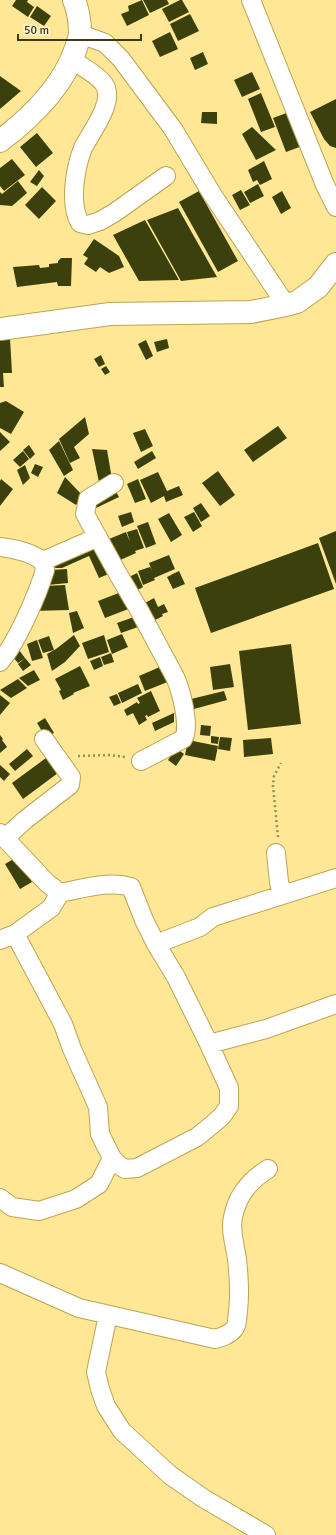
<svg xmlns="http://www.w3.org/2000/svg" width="336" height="1535" viewBox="0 0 336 1535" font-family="Signika,sans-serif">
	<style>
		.building { fill: #3c400c }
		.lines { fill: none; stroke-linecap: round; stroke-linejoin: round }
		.minor-casing { stroke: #bba453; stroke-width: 20 }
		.secondary-casing { stroke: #bba453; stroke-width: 24 }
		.path { stroke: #9b8b52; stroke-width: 2.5; stroke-dasharray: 2 3; stroke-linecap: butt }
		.minor { stroke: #fff; stroke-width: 18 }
		.secondary { stroke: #fff; stroke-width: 22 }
	</style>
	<rect width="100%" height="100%" fill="#ffe795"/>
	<!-- building -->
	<path class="building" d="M16,0H28L27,2L34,7L28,17L12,6Z
		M142,0L149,15L127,26L121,14L129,11L128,6Z
		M143,0H167L169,4L150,13Z
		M180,0H182L189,12L169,22L162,9Z
		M37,6L51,16L44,26L30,17Z
		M190,14L199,31L178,41L170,24Z
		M170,32L178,49L160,57L152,41Z
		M203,52L208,64L195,70L190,58Z
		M252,72L260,89L242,97L234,80Z
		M0,76L21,91L0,109Z
		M261,93L275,127L261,132L248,99Z
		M336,99V148L330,146L324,139L310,112Z
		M292,111L305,145L286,152L273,118Z
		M202,112H217V124L201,123Z
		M252,127L276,150L256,160L242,134Z
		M37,133L53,153L36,167L20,147Z
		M12,159L25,175L4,191L0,186V168Z
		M264,161L272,179L260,185L257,180L253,182L248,170Z
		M39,170L44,176L37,186L30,182Z
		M18,181L27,193L12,206L0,205V192L2,194Z
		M258,184L264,196L250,203L244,192Z
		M42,187L56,201L39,219L25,205Z
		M241,190L250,205L240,210L232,195Z
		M199,191L238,261L218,272L179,202Z
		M282,191L291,208L281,214L272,197Z
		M178,208L217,277L181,281L147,220Z
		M145,220L179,280L139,281L113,235Z
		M94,239L119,256L124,267L109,273L100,267L96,272L84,264L88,258L83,255Z
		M61,258H72L71,286H58L57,282L17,287L13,267L39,265L40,268L49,267V264L58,263V261Z
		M0,338H10L12,373H3L4,387H0Z
		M167,339L169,348L157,352L154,342Z
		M146,340L153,356L146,360L138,344Z
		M101,355L105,364L99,367L94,359Z
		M106,366L110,372L105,375L101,369Z
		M6,401L24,412L11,434L0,428V403Z
		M85,417L89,434L74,447L80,458L70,463L59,439Z
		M278,426L287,438L253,462L244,450Z
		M145,429L153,446L141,452L133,433Z
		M0,432L10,442L0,451Z
		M59,441L73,470L64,476L49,450Z
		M29,445L35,454L30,459L23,450Z
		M92,449L107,450L112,479L100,487Z
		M23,451L29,459L20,467L13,460Z
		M152,451L156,458L138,469L134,462Z
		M35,464L43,467L38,477L31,473Z
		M25,465L30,478L23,485L17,470Z
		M218,471L235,495L220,506L202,483Z
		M158,472L167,491L179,486L183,495L166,502L164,496L151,503L140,480Z
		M65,477L82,495L76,505L57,493Z
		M1,479L13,489L0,506V481Z
		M138,479L146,499L135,503L127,484Z
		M114,488L119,497L94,509L91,503Z
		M201,503L210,516L201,522L193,508Z
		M131,512L134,522L122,527L118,516Z
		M194,512L202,526L193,532L184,517Z
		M169,513L182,535L171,542L158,519Z
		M148,522L156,544L146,548L137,526Z
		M137,529L144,548L135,551L136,553L118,561L109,539L126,532L130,542L127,532Z
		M336,531V584L319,538Z
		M97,541L111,573L99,578L89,556L62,568H55L57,558Z
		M318,543L334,589L211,633L195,588Z
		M169,555L175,569L154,578L155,580L143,585L138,571L150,567L152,571L149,563Z
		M67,569L68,583L47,585L51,570Z
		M179,571L185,584L173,589L167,577Z
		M137,573L143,587L136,591L129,577Z
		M65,585L69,610L32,611L43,586Z
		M124,591L131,608L105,618L98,601Z
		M154,598L158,607L164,604L168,612L162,614L163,616L153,621L145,603Z
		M77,611L84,628L73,633L69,613Z
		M134,617L138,627L121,633L117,623Z
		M122,634L128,647L112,654L107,640Z
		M74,635L80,646L65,662L52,671L47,654L56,649Z
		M104,635L109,652L88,659L82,643Z
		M49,636L54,650L43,653L38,640Z
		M37,640L43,658L32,661L27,644Z
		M291,644L301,724L248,730L239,651Z
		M19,650L25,658L18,663L12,656Z
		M111,653L114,662L104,665L101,657Z
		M100,657L103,666L94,670L90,661Z
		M25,658L31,665L23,671L18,664Z
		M230,664L234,687L213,690L210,667Z
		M80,666L90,686L73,693L74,694L63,700L59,691L61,690L55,679Z
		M162,666L170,681L145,691L139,676Z
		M34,670L40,680L28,686L19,678Z
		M18,679L27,688L11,698L0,690Z
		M138,684L142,693L122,703L118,693Z
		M151,691L160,711L148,717L147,715L145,716L147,720L139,725L133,713L127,716L124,710L137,702L138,704L140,703L137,698Z
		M224,691L227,700L194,709L191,699Z
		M117,694L121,703L114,706L109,697Z
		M0,695L10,703L0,715Z
		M174,713V722L155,731L152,723Z
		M45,718L54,733L46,738L37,723Z
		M201,725L211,726L210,736L200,735Z
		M0,735L3,739L2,740L7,747L0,753Z
		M211,736L219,737L218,744L211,743Z
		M220,737L232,738L230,751L218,749Z
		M271,738L273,754L244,757L243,740Z
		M188,740L218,746L215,761L185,755Z
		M176,748L184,754L176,766L168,760Z
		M27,749L33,756L15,771L9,764Z
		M46,758L58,773L23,799L12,783Z
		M0,765L10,774L4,781L0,777Z
		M17,857L32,882L20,889L5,864Z"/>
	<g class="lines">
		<defs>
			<path id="minor" d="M251,0L325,185L336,207
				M80,34L105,43L121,59L173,129L212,194L286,305
				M72,60C81,66 98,75 104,84C116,102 90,133 83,148C75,168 69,204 80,223L88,225L100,221L114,213L166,176
				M114,483L88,499L85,514L118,574L138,608L175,677C181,690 191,728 183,739L141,761
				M0,547C16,549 30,552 43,561L45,570C37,596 17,642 0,662
				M43,561L98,537
				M0,833L47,883L60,893C82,889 109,880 131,887L144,920L156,944L176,977L209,1044L229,1088V1106L222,1116L213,1124L197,1137L137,1168L125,1169L120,1166L112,1158L100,1134L98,1107L72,1049L63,1024L15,934
				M5,838L25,820L70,785L71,777L44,739
				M276,853L279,882L282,895
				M0,940L15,934L51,908L60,893
				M156,944L200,927L213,917L336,878
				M209,1044L266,1029L336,1004
				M0,1198L12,1207L39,1211L76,1199L99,1184L112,1158
				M0,1273L79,1308L215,1339C222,1337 229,1335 234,1329C238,1324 237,1318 238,1311C240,1294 239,1277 237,1259C235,1245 230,1231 233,1217C237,1196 250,1180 268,1169
				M108,1315L96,1372L100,1389L106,1406L122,1431L170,1475L203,1498L266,1535"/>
			<path id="secondary" d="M0,141C32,117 63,87 76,48C77,43 80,38 80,33C80,22 78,10 74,0
				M0,329L110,314L251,312L286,305L297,302L318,287L336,264"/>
		</defs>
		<!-- minor casing -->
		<use href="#minor" class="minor-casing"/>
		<!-- secondary casing -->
		<use href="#secondary" class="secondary-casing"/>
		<!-- path -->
		<path class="path" d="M78,756L110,755L125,757
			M278,837L273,786L274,776L281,763"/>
		<!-- minor -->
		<use href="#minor" class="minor"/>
		<!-- secondary -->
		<use href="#secondary" class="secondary"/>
	</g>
	<!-- scale -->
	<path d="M18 34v6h123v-6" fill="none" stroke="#413715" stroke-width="2"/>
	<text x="24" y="34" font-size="12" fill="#413715" stroke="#fef5d6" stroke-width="3" paint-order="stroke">50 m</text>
</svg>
